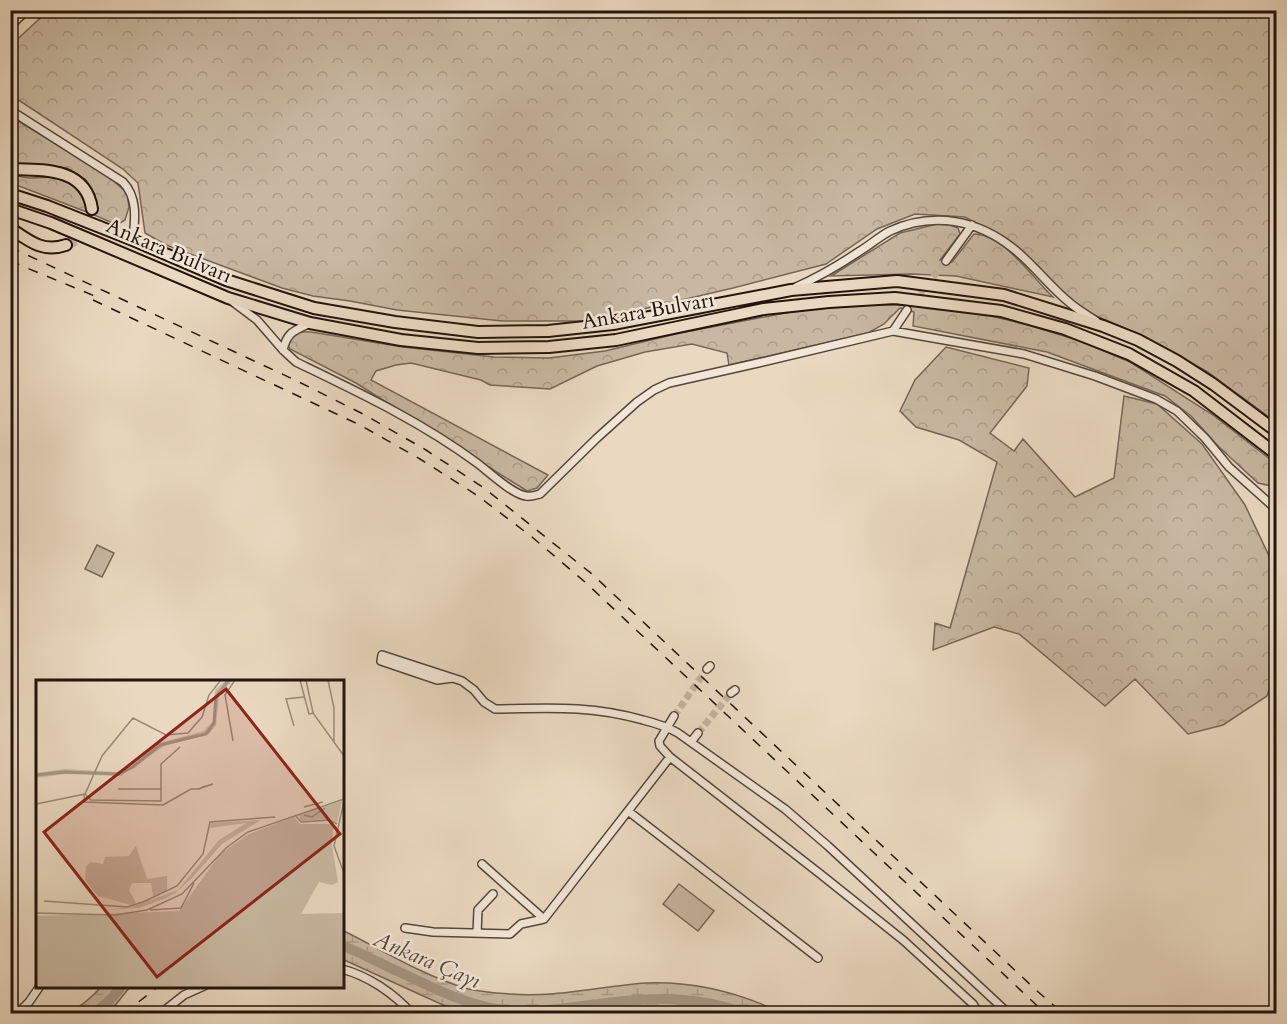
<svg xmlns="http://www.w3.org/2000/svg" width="1287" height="1024" viewBox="0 0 1287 1024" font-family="Cardo,serif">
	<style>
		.forest { fill: url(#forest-crowns); stroke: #766658; stroke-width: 1.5 }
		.wetland { fill: url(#wetland-marsh); stroke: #766658; stroke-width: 1.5 }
		.pitch { fill: #c8b8a2; stroke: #766658; stroke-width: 1.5 }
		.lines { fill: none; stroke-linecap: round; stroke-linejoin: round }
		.river { stroke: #a69684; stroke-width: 10 }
		.street-tunnel { stroke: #c2b29d; stroke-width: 7; stroke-dasharray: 7 3.5; stroke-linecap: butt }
		.primary-tunnel { stroke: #c2b29d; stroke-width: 10; stroke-dasharray: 10 5; stroke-linecap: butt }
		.street-casing { stroke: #55463a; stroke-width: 10 }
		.primary-casing { stroke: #23150d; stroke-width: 14 }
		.street { stroke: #f1e6d7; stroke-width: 7 }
		.primary { stroke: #ead9c1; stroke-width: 10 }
		.rail { stroke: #23150d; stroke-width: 1.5; stroke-dasharray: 10 10; stroke-linecap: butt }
		.labels { text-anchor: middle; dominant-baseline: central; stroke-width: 5; stroke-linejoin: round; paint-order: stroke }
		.street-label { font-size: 21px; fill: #23150d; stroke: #f1e6d7 }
		.water-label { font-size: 22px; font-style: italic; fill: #57493d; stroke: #f1e6d7 }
		.inset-river { fill: none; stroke: #a69684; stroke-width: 3 }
		.inset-road { fill: none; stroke: #9a8b79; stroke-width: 1.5 }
		.view { fill: #8f2418; fill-opacity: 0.15; stroke: #8f2418; stroke-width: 3 }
		.inset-edge { fill: none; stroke: #23150d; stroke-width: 3 }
	</style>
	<defs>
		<pattern id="forest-crowns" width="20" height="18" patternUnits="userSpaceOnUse" patternTransform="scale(1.5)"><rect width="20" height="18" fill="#c8b8a2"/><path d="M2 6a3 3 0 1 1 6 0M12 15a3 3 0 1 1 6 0" fill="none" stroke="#ac9d8a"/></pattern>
		<pattern id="wetland-marsh" width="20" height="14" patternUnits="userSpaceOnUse" patternTransform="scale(1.5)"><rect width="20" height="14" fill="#c8b8a2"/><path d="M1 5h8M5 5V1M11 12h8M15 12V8" fill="none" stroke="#ac9d8a"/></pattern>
	</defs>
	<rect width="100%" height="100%" fill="#ead9c1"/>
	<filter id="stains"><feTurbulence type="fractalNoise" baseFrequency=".00333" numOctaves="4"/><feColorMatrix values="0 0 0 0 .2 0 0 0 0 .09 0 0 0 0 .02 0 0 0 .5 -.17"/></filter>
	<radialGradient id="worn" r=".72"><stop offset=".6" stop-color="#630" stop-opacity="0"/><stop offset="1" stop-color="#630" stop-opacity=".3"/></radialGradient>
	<!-- forest -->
	<path class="forest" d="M49,10L1276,11V422L1206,371L1136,333L1094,315L1066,296L1047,279L1018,247L998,235L965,217L915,214L877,229L826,264L733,288L592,321H502L397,310L350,301L313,296L282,288L166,245L145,233L138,183L123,169L11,95L10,46Z
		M10,116L107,175L127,193L129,207L125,220L117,225L92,214L11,183V175L29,178L56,177L69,180L95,206V195L86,180L67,168L11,163Z
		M937,224L950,225L958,228L960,234L940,260L952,262L974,234C1003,234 1033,278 1053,297L956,276L911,274L831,276L900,233Z
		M860,305H922L978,313L1028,325L1080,341L1130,362L1213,415L1276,464V487L1258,483L1219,447L1191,416L1165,396L1047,352L913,326L914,312L900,308L884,324L868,333L729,365L727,353L692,344L645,352L597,366L550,389L490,385L481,380L411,363L396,365L376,371L371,380L548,475L537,488L527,491L356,383L290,349L287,344C295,333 297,331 311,332L403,347L494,357L549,358L605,351L680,333L796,311Z
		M946,347L1029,368L1027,386L990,433L1014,451L1023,439L1075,497L1114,478L1124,396L1157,404L1202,444L1245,505L1270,558L1275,671L1267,696L1223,725L1188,734L1135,679L1105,706L1019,634L994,627L933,650L935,623L950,628L997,462L959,440L916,427L900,411L915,380Z"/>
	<!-- wetland -->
	<path class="wetland" d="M342,930C382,950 422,975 465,988C479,992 496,993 510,994C556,998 601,986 646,983C693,981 740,993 782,1013L702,1014L658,1010L617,1014L466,1013L454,1010L342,959Z
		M102,986L130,987L109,1013H69C82,1006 92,997 102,986Z"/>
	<!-- pitch -->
	<path class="pitch" d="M97,545L114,553L102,577L85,569Z
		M679,884L714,911L698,931L663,904Z"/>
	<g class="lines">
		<!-- river -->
		<path class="river" d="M342,945C364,955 386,966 408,976C441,992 475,1008 512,1011C541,1013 570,1007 599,1004C652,997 695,995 748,1014
			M94,1014L112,998L122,986"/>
		<!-- street-tunnel -->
		<path class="street-tunnel" d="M907,310L946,261
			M674,716L707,669
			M698,733L731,693"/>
		<!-- primary-tunnel -->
		<path class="primary-tunnel" d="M66,245C84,238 91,228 92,209"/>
		<defs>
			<path id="street" d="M10,26L27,10
				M10,110L123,182C138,198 135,219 133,240
				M946,261L972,225
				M796,287C819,277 839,265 860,251C870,245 880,236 890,231C934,211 978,220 1014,249C1034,265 1050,287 1070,303C1078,310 1087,315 1096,321
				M233,302L257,320L283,350L296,362C358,392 422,422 477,463C489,472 512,494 526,496C530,497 536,495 540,494L597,438L637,402L654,390L669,383L758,363L893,331L1024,354L1095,376L1156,399L1177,411L1205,438L1229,467L1276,509
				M893,331L907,310
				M283,350C287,332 294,331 310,323
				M707,669L710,666
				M453,678L437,680L381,661L382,655L462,681L474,690L484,702L495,709C548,708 592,705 643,720C655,723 666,726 678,733L785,809L828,846L1007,1012V1014
				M731,693L735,690
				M691,742L698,733
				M670,757L660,746L659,741L674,716
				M628,811L818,958
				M482,864L544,919
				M405,928L433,932L510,934L521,924L544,919L670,757L819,873L903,940L973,1004L979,1014
				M477,933L478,910L493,894
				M342,969C368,976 394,993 412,1014
				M17,1014L29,1002L40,986
				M160,1014L184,995L204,986"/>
			<path id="primary" d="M10,169C43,170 86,167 92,209
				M10,194L47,206L133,240L226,280L314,308L395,322L478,332L548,331L613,324L791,290L897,281L1004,295L1103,326L1138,340L1177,361L1213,384L1276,431
				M10,209L51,223L228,298L310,323L401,340L478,348L549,347L616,340L764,309L829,302L895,298L1001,311L1065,329L1129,354L1194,391L1276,454
				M10,228C29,241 43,253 66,245"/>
		</defs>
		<!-- street casing -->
		<use href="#street" class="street-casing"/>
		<!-- primary casing -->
		<use href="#primary" class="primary-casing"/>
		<!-- street -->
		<use href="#street" class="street"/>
		<!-- primary -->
		<use href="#primary" class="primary"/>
		<!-- rail -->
		<path class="rail" d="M10,247L297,381L365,415L426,450L484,488L592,574L1036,990L1064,1014
			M10,261L102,299
			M93,300L360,425L420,459L478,496L532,537L585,582L1046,1014
			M123,1014L159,986"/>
	</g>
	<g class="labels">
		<!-- street labels -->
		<g class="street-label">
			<text transform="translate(169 251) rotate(23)">Ankara Bulvarı</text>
			<text transform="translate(648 311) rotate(-10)">Ankara Bulvarı</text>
		</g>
		<!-- water labels -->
		<g class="water-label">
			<text transform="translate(427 960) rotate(23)">Ankara Çayı</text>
		</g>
	</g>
	<!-- overview -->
	<g transform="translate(36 680)">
		<rect width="308" height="308" fill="#ead9c1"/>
		<path d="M306,121L301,143L295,139L265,141L263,135ZM258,137L264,144H297L296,166L302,202L296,205L283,202L265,234L307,233V307H0V236L143,231L184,174L213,154ZM225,140L186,164L156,198L139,213L130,218L103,228L68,230L95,227L142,210L183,160L210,143L174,148L175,143ZM100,166L111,199L131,196V210L117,216L115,203H96L93,210L100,223L95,225L62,216L49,200L50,187L54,182L67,184L69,177L93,176Z" fill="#c8b8a2"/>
		<path d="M190,0H197L183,16L180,45L173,54L128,66L85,96L29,94L0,98V93L29,89L80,92L100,82L123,63L168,51L177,41L179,10Z" fill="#c8b8a2"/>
		<path class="inset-river" d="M0,95L28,92L82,94L97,87L124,65L170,54L178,43L180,16L193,0"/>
		<path class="inset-road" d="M264,0L273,34L278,33M270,0L277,33L308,76M292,0L298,28V62M258,46L250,19L268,17M197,61L189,15L199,0M82,109H125M49,114L55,120L125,121V84L144,67M48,115L49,122L127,125L155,109H163L167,107L177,104L165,108M308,121L298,166L308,193M0,124L49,114L66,76L97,38L130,55L152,53L166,37L173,15L185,0M268,127L287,122M259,135L265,142L294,140L301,144M268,135L276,137L289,128M8,221L91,227L107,222L141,206L167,174L174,142L239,137M114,230L145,228L158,203M0,233L79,235L111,230L146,214L190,168L212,152L308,119"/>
		<path class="view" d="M190,9L304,154L121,297L8,152Z"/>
		<rect width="308" height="308" class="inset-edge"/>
	</g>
	<!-- margin -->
	<rect width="1287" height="1024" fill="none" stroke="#ead9c1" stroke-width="36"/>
	<rect x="12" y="12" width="1263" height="1000" fill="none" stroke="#23150d" stroke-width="3"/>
	<rect x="18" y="18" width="1251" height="988" fill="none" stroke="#23150d" stroke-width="1.5"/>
	<rect width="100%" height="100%" filter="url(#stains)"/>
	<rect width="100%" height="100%" fill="url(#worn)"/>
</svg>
